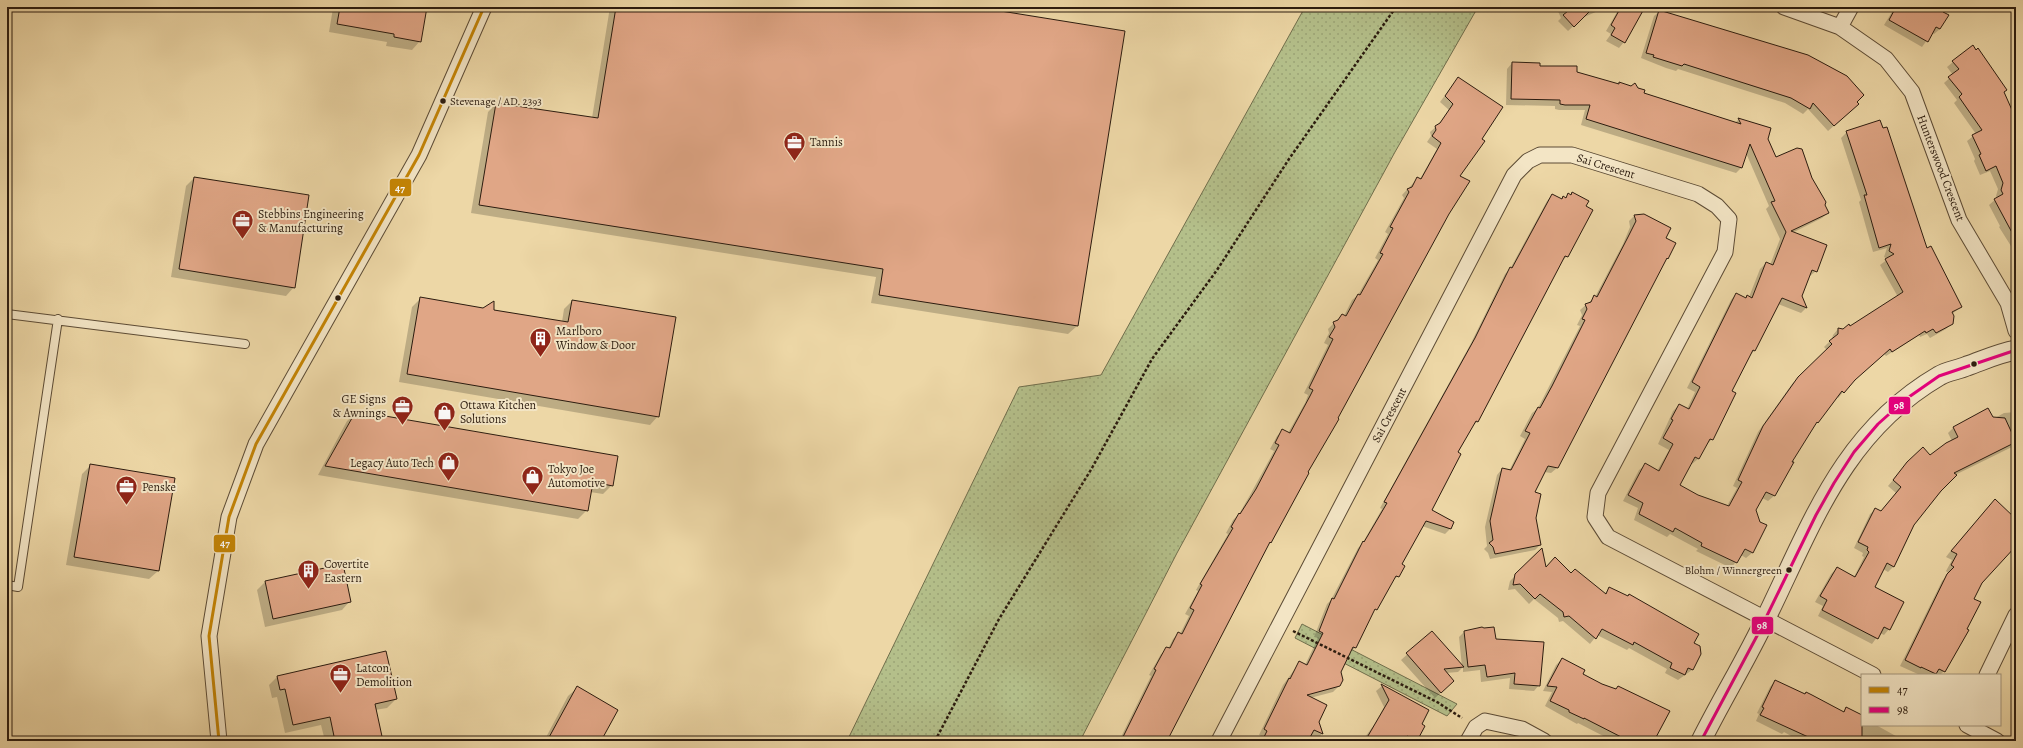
<svg xmlns="http://www.w3.org/2000/svg" width="2023" height="748" viewBox="0 0 2023 748" font-family="Alegreya,serif">
	<style>
		.grass { fill: url(#grass-dots); stroke: #706e4c }
		.shadow { fill: #0003 }
		.building { fill: #e0a686; stroke: #2c1c0f }
		.lines { fill: none; stroke-linecap: round; stroke-linejoin: round }
		.service-casing { stroke: #5c4b35; stroke-width: 10 }
		.minor-casing { stroke: #5c4b35; stroke-width: 17 }
		.tertiary-casing { stroke: #5c4b35; stroke-width: 21 }
		.path { stroke: #2c1c0f; stroke-width: 2.5; stroke-dasharray: 3 2; stroke-linecap: butt }
		.service { stroke: #f3e5c5; stroke-width: 8 }
		.minor { stroke: #f3e5c5; stroke-width: 15 }
		.tertiary { stroke: #f3e5c5; stroke-width: 19 }
		.bus-1-casing { stroke: #f3e5c5; stroke-width: 6 }
		.bus-2-casing { stroke: #f3e5c5; stroke-width: 6 }
		.bus-1 { stroke: #c48404; stroke-width: 3 }
		.bus-2 { stroke: #e5007d; stroke-width: 3 }
		.bus-dot { fill: #2c1c0f; stroke: #f3e5c5; stroke-width: 1.5 }
		.labels { text-anchor: middle; dominant-baseline: central; stroke-width: 4; stroke-linejoin: round; paint-order: stroke }
		.bus-label { font-size: 11px; fill: #2c1c0f; stroke: #f3e5c5; text-anchor: start }
		.poi-label { font-size: 12px; fill: #2c1c0f; stroke: #f3e5c5; text-anchor: start }
		.street-label { font-size: 12px; fill: #2c1c0f; stroke: #f3e5c5 }
		.line-badge { stroke: #f3e5c5; stroke-width: 1.5 }
		.badge-label { font-size: 11px; text-anchor: middle; font-weight: bold; fill: #fff }
	</style>
	<defs>
		<pattern id="grass-dots" width="8" height="8" patternUnits="userSpaceOnUse"><rect width="8" height="8" fill="#b4bf8a"/><path d="M2 2h.1M6 6h.1" fill="none" stroke="#9ba476" stroke-width="1.8" stroke-linecap="round"/></pattern>
	</defs>
	<rect width="100%" height="100%" fill="#edd7a6"/>
	<filter id="stains"><feTurbulence type="fractalNoise" baseFrequency=".005" numOctaves="4"/><feColorMatrix values="0 0 0 0 .2 0 0 0 0 .09 0 0 0 0 .02 0 0 0 .5 -.17"/></filter>
	<radialGradient id="worn" r=".72"><stop offset=".6" stop-color="#630" stop-opacity="0"/><stop offset="1" stop-color="#630" stop-opacity=".3"/></radialGradient>
	<!-- grass -->
	<path class="grass" d="M1305,7H1478L1395,152L1177,553L1080,741H847L1019,387L1101,375Z
		M1302,624L1457,704L1447,716L1295,638Z"/>
	<!-- shadow -->
	<path class="shadow" d="M327,7H426L420,41L412,50L386,46L387,42L329,32L333,8Z
		M610,7H970L1124,32L1077,326L1068,334L871,303L876,277L471,213L488,112L496,104L592,118Z
		M1556,7H1607L1582,18L1568,31L1558,21L1561,18Z
		M1620,7H1644L1624,42L1619,48L1606,41L1611,34L1606,31Z
		M1895,7H1944L1941,12L1940,29L1934,34L1932,33L1922,47L1884,25Z
		M1660,11L1855,102L1852,110L1828,131L1808,109L1803,114L1785,103L1678,69L1676,71L1666,68L1641,58L1654,16Z
		M1953,62L2003,93L2016,122V254L1999,227L2000,226L1989,205L1997,198L1996,196L1998,189L1990,171L1980,175L1974,161L1975,159L1967,141L1976,134L1954,103L1957,100L1944,83L1953,75L1947,67Z
		M1512,63L1576,72L1618,85L1620,83L1643,94L1735,123L1739,119L1770,129L1767,139L1776,159L1811,178L1828,213L1822,218L1792,233L1816,271L1810,276H1809L1801,296L1806,308L1801,313L1778,304L1755,350L1749,356L1731,391L1712,439L1706,445L1698,459L1692,464L1691,463L1678,486L1698,496L1727,506L1737,488L1733,486L1758,432L1792,384L1827,350L1824,347L1832,339L1833,335L1838,329L1843,330L1850,327L1898,297L1880,265L1888,259L1884,257L1887,248L1873,252L1859,202L1861,200L1841,138L1847,132L1927,249L1961,307L1952,314V323L1946,329L1930,338L1927,334L1920,337L1919,335L1886,356L1884,354L1852,382L1838,398L1837,396L1813,427L1791,462L1792,463L1774,496L1768,501L1762,498L1755,509L1759,522L1765,526L1752,553L1746,558L1741,555L1731,568L1696,551L1698,549L1670,534L1667,537L1634,520L1638,508L1623,501L1639,470L1645,465L1657,471L1669,450L1658,444L1673,411L1679,405L1687,409L1695,392L1687,388L1731,300L1736,294L1745,299L1749,297L1760,269L1766,263L1770,265L1780,239L1766,209L1769,206L1746,153L1741,168L1736,173L1581,125L1585,110H1559L1555,109V106L1506,105L1507,69Z
		M1458,78L1481,139L1459,176L1448,213L1307,473L1271,542L1267,546L1165,741H1116L1121,737L1151,676L1149,675L1161,654L1168,649L1173,639L1179,633L1180,634L1189,616L1185,614L1198,591L1196,590L1228,534L1226,533L1233,520L1239,514L1250,495L1274,451L1270,449L1277,436L1283,430L1288,433L1305,403L1308,395L1304,393L1328,345L1324,343L1329,333L1328,329L1342,315L1344,316L1352,300L1358,295L1378,260L1375,258L1388,234L1385,232L1404,198L1402,195L1418,178L1420,179L1437,149L1427,142L1431,136L1430,132L1438,125L1449,110L1440,102Z
		M194,178L294,287L286,296L171,277L186,186Z
		M1572,194L1567,256L1561,262L1477,422L1471,427L1457,453L1430,510L1453,523L1450,529L1445,534L1422,526L1401,565L1398,576L1392,581L1372,613L1355,648L1349,653L1339,672V686L1333,692L1310,698L1322,734L1317,739L1310,736L1307,741H1260L1263,737L1259,735L1283,685L1300,662L1305,665L1318,638L1314,637L1327,604L1331,600L1358,548L1362,544L1382,509L1380,508L1470,345L1505,274L1510,269L1547,201L1552,195L1561,200Z
		M1644,215L1664,239L1668,258L1662,263L1557,468L1551,473L1544,472L1534,493V518L1540,545L1535,550L1490,559L1488,553L1484,549L1487,546L1485,527L1497,475L1502,469L1509,471L1525,439L1520,436L1532,413L1538,408L1580,326L1577,325L1582,315L1580,310L1595,297L1623,244L1630,227L1629,221L1634,216Z
		M421,298L562,322L564,309L572,301L658,416L650,425L399,382L412,307Z
		M2016,412V445L1955,475L1913,524L1894,566L1888,572L1883,569L1874,588L1889,629L1884,635L1880,633L1872,644L1818,616L1823,606L1815,602L1831,574L1837,568L1854,577L1864,557L1862,556L1863,553L1854,548L1870,514L1876,509L1881,511L1896,493L1888,486L1902,469L1930,457L1952,441L1948,433L1954,427L1993,419L2004,413Z
		M356,413L612,485L603,494L590,492L587,510L578,519L318,475L347,421Z
		M91,465L158,571L149,579L66,565L82,474Z
		M1989,506L2016,520V545L1982,583L1972,599L1944,671L1940,675H1920L1900,666L1942,581L1949,574L1946,571L1952,560L1946,557L1949,553Z
		M1541,550L1545,569L1571,574L1604,594L1610,588L1693,644L1700,653L1692,670L1678,680L1665,673L1667,669L1629,648L1627,650L1597,635L1590,644L1563,621L1559,622L1558,618L1534,599L1529,604L1515,589L1508,590L1510,581Z
		M265,582L350,601L342,610L265,627L257,590Z
		M1465,631L1495,640L1539,685L1534,691L1509,689L1510,678L1481,682L1480,670L1463,672V667L1458,672L1446,673L1447,687L1435,698L1401,660L1432,632L1462,667L1459,637Z
		M385,652L396,699L387,708L375,710L382,741H325L321,725L285,733L277,697L272,698L269,685L277,677Z
		M1562,659L1582,674L1602,685L1615,690L1618,687L1669,711L1653,741H1613L1578,723L1577,724L1545,706L1552,692L1543,691L1556,665Z
		M1775,681L1843,712L1846,708L1862,717V725H1876L1903,740L1904,738L1910,741H1800L1784,732L1782,734L1756,721L1759,714L1757,713L1770,687Z
		M1382,686L1428,710L1420,725L1424,726L1416,741H1362L1374,725L1384,707L1376,691Z
		M577,688L600,741H544L568,696Z
		M2016,703V725L2012,722L2015,717L2011,715Z"/>
	<!-- building -->
	<path class="building" d="M340,7H427L421,42L394,37V34L337,24Z
		M616,7H976L1125,31L1078,326L879,295L883,269L479,205L496,103L598,118Z
		M1567,7H1594L1574,27L1563,15L1568,11Z
		M1621,7H1645L1625,43L1611,35L1615,28L1611,25Z
		M1896,7H1945L1943,12L1949,15L1940,29L1936,27L1928,42L1889,20Z
		M1659,10L1808,55L1847,76L1864,95L1857,102L1859,104L1834,126L1813,103L1810,109L1791,98L1684,64L1682,66L1653,57L1654,55L1646,53Z
		M1973,45L1976,50L1978,48L2007,90L2004,92L2016,119V240L1994,199L2003,194L2001,190L2003,183L1996,166L1986,171L1979,155L1981,154L1972,135L1982,130L1959,97L1962,94L1948,77L1959,69L1952,61Z
		M1512,62L1540,63V66H1577V72L1619,84V82L1631,86L1635,83L1638,88L1645,90L1644,93L1741,124L1738,118L1771,128L1768,139L1776,157L1797,148L1802,149L1812,178L1826,202L1825,205L1829,213L1791,231L1827,245L1817,272L1812,270L1802,296L1807,308L1782,298L1755,351L1753,350L1732,391L1736,393L1713,440L1710,439L1699,459L1695,457L1680,485L1698,495L1729,506L1742,482L1738,480L1763,426L1798,377L1832,344L1829,341L1838,334V328L1843,329L1849,324L1850,326L1903,292L1885,259L1894,254L1889,251L1891,244L1879,248L1864,195H1867L1846,131L1880,120L1883,128L1887,127L1927,248L1931,246L1962,307L1952,312L1954,316L1953,324L1936,333L1933,329L1926,333L1925,331L1892,352L1890,349L1855,380L1844,393L1842,391L1818,423L1817,422L1792,462H1794L1775,496L1766,492L1756,510L1760,522L1767,525L1753,553L1745,549L1737,563L1701,546L1702,543L1675,528L1673,532L1639,514L1643,503L1628,495L1645,463L1659,471L1673,444L1663,438L1673,420L1671,419L1679,404L1689,409L1700,387L1692,382L1736,293L1746,298L1747,295L1752,298L1766,262L1773,265L1786,232L1771,202L1775,201L1750,144L1742,168L1586,119L1590,105H1565L1560,104V100L1511,99Z
		M1458,77L1503,107L1482,139L1485,141L1460,176L1470,181L1449,214L1338,418L1339,419L1308,472L1309,473L1271,543L1270,542L1167,741H1121L1156,670L1154,669L1166,647L1170,648L1178,632L1182,634L1194,610L1190,608L1202,585L1200,584L1233,528L1231,527L1239,513L1240,514L1256,489L1279,445L1275,443L1282,429L1290,433L1310,396L1313,390L1309,388L1333,339L1329,337L1335,327L1333,322L1338,320L1342,314L1346,316L1358,294L1360,295L1383,254L1380,253L1393,228L1390,227L1409,192L1407,189L1412,187L1417,177L1421,179L1441,143L1432,136L1436,130L1435,126L1440,123L1453,104L1445,96Z
		M194,177L309,195L295,288L179,269Z
		M1572,192L1589,201L1586,206L1593,210L1568,257L1565,256L1478,422L1476,421L1458,452L1461,454L1432,510L1454,522L1451,529L1426,521L1402,564L1405,566L1399,577L1396,576L1377,610L1375,609L1356,648L1353,647L1341,672L1343,680L1340,686L1307,695L1327,705L1319,722L1323,734L1314,730L1308,741H1262L1267,731L1264,729L1289,678L1290,679L1299,661L1307,665L1323,633L1319,631L1332,598L1334,599L1363,541L1364,542L1387,503L1384,502L1475,338L1510,267L1512,268L1552,194L1562,199L1563,196L1566,198L1568,193L1571,195Z
		M1644,214L1671,228L1666,238L1676,243L1668,259L1667,258L1558,468L1548,466L1535,492L1541,494L1536,518L1541,545L1495,554L1493,547L1489,543L1493,540L1490,521L1502,468L1511,470L1530,433L1525,431L1538,407L1540,408L1552,386L1585,320L1582,319L1587,309L1585,304L1591,302L1594,295L1597,297L1628,237L1636,221L1634,215Z
		M420,297L483,308L494,301V310L568,322L572,300L676,317L659,417L407,374Z
		M1988,408L1993,417L2005,418L2016,442L1954,473L1957,475L1941,491L1914,525L1894,567L1887,563L1875,587L1904,602L1890,630L1884,627L1878,639L1822,610L1827,600L1820,596L1837,567L1855,577L1869,552L1867,550L1868,547L1858,542L1875,508L1881,511L1901,487L1893,480L1907,462L1923,447L1930,455L1946,443L1958,437L1953,427Z
		M356,411L618,456L613,486L593,482L588,511L325,466Z
		M90,464L175,478L159,571L74,557Z
		M1995,499L2016,519V546L1982,583L1974,599L1981,602L1967,629L1969,630L1945,672L1939,669L1936,674L1921,667V668L1905,660L1947,574L1954,567L1951,565L1957,554L1951,551Z
		M1542,548L1546,567L1555,557L1571,573L1575,569L1606,594L1609,587L1628,596L1629,594L1699,634L1694,643L1700,646L1701,654L1693,670L1688,668L1685,675L1670,668L1672,663L1634,642L1633,645L1602,629L1596,639L1569,616L1564,617L1563,612L1540,594L1535,599L1520,584L1513,585L1515,574Z
		M343,564L351,602L273,619L265,581Z
		M1482,627L1484,628L1494,627L1496,639L1544,642L1540,686L1514,684L1515,673L1487,677L1485,665L1468,667L1464,631Z
		M1432,631L1464,667L1444,669L1454,681L1441,693L1406,653Z
		M386,651L397,699L375,704L383,741H335L330,717L293,725L285,689L280,690L277,676Z
		M1562,658L1585,670L1583,674L1602,684L1616,689L1618,686L1670,711L1654,741L1645,737L1643,741H1629L1584,718V719L1569,712V710L1550,701L1557,687L1547,686Z
		M1775,680L1805,694L1806,692L1812,695L1844,712L1846,707L1862,715V741H1817L1760,715L1764,708L1762,707Z
		M1381,684L1429,710L1422,724L1425,726L1417,741L1407,736L1405,741H1365L1389,700Z
		M577,686L618,710L601,741H547Z"/>
	<g class="lines">
		<defs>
			<path id="service" d="M7,314L245,344
				M7,585L18,587L58,319"/>
			<path id="minor" d="M1784,7L1840,27L1886,59L1912,92L1959,220L2008,303L2016,331
				M1840,27L1851,7
				M1987,675L2016,615
				M1967,725L1997,741
				M219,741L209,636L229,517L256,444L419,155L484,7
				M1219,741L1514,175L1528,161L1540,155H1572L1698,194L1717,206L1729,219L1725,252L1598,493L1595,517L1608,537L1873,675
				M1468,741L1476,727L1485,721L1522,729L1544,741"/>
			<path id="tertiary" d="M1701,741C1722,699 1746,660 1766,618C1812,524 1843,432 1939,376C1947,371 1958,370 1967,366C1984,360 1999,353 2016,350"/>
		</defs>
		<!-- service casing -->
		<use href="#service" class="service-casing"/>
		<!-- minor casing -->
		<use href="#minor" class="minor-casing"/>
		<!-- tertiary casing -->
		<use href="#tertiary" class="tertiary-casing"/>
		<!-- path -->
		<path class="path" d="M1293,631L1437,702L1462,718
			M935,741L999,619L1092,468L1152,359L1217,270L1289,159L1396,7"/>
		<!-- service -->
		<use href="#service" class="service"/>
		<!-- minor -->
		<use href="#minor" class="minor"/>
		<!-- tertiary -->
		<use href="#tertiary" class="tertiary"/>
		<defs>
			<path id="bus-1" d="M219,741L209,636L229,517L256,444L419,155L484,7"/>
			<path id="bus-2" d="M1701,741L1758,634L1816,515L1834,483L1854,452L1878,424L1906,399L1939,376L2016,350"/>
		</defs>
		<!-- bus-1 casing -->
		<use href="#bus-1" class="bus-1-casing"/>
		<!-- bus-2 casing -->
		<use href="#bus-2" class="bus-2-casing"/>
		<!-- bus-1 -->
		<use href="#bus-1" class="bus-1"/>
		<!-- bus-2 -->
		<use href="#bus-2" class="bus-2"/>
	</g>
	<!-- icons -->
	<defs>
		<symbol id="office-pin" viewBox="-11 -11 22 30"><path d="M0 17L-7.5 6A9.5 9.5 0 1 1 7.5 6Z" fill="#8f2418" stroke="#f3e5c5"/><path d="M-6-3h4V-5.5h4V-3h4V5H-6ZM-1-4.5V-3h2v-1.5ZM-6 0V1H6V0Z" fill="#fff"/></symbol>
		<symbol id="building-pin" viewBox="-11 -11 22 30"><path d="M0 17L-7.5 6A9.5 9.5 0 1 1 7.5 6Z" fill="#8f2418" stroke="#f3e5c5"/><path d="M-4-6H4V6H1V3H-1V6H-4ZM-2.5-4.3h1.7v1.8h-1.7ZM.8-4.3h1.7v1.8H.8ZM-2.5-1h1.7V.8h-1.7ZM.8-1h1.7V.8H.8Z" fill="#fff"/></symbol>
		<symbol id="shop-pin" viewBox="-11 -11 22 30"><path d="M0 17L-7.5 6A9.5 9.5 0 1 1 7.5 6Z" fill="#8f2418" stroke="#f3e5c5"/><path d="M-5-2.5h2.3a2.7 3.5 0 0 1 5.4 0H5L5.5 6h-11ZM-1.5-2.5h3a1.5 2.3 0 0 0-3 0Z" fill="#fff"/></symbol>
	</defs>
	<g fill-rule="evenodd">
		<use href="#office-pin" x="782" y="130" width="25" height="34"/>
		<use href="#office-pin" x="230" y="208" width="25" height="34"/>
		<use href="#building-pin" x="528" y="326" width="25" height="34"/>
		<use href="#office-pin" x="390" y="394" width="25" height="34"/>
		<use href="#shop-pin" x="432" y="400" width="25" height="34"/>
		<use href="#shop-pin" x="436" y="450" width="25" height="34"/>
		<use href="#shop-pin" x="520" y="464" width="25" height="34"/>
		<use href="#office-pin" x="114" y="474" width="25" height="34"/>
		<use href="#building-pin" x="296" y="558" width="25" height="34"/>
		<use href="#office-pin" x="328" y="662" width="25" height="34"/>
	</g>
	<!-- markers -->
	<g class="bus-dot">
		<circle cx="443" cy="101" r="3.5"/>
		<circle cx="338" cy="298" r="3.5"/>
		<circle cx="1974" cy="364" r="3.5"/>
		<circle cx="1789" cy="570" r="3.5"/>
	</g>
	<g class="labels">
		<!-- bus labels -->
		<g class="bus-label">
			<text x="450" y="101">Stevenage / AD. 2393</text>
			<text x="1782" y="570" text-anchor="end">Blohm / Winnergreen</text>
		</g>
		<!-- poi labels -->
		<g class="poi-label">
			<text x="810" y="142">Tannis</text>
			<text x="258" y="214">Stebbins Engineering<tspan x="258" dy="14">&amp; Manufacturing</tspan></text>
			<text x="556" y="331">Marlboro<tspan x="556" dy="14">Window &amp; Door</tspan></text>
			<text x="386" y="399" text-anchor="end">GE Signs<tspan x="386" dy="14">&amp; Awnings</tspan></text>
			<text x="460" y="405">Ottawa Kitchen<tspan x="460" dy="14">Solutions</tspan></text>
			<text x="434" y="463" text-anchor="end">Legacy Auto Tech</text>
			<text x="548" y="469">Tokyo Joe<tspan x="548" dy="14">Automotive</tspan></text>
			<text x="142" y="487">Penske</text>
			<text x="324" y="564">Covertite<tspan x="324" dy="14">Eastern</tspan></text>
			<text x="356" y="668">Latcon<tspan x="356" dy="14">Demolition</tspan></text>
		</g>
		<!-- street labels -->
		<g class="street-label">
			<text transform="translate(1606 166) rotate(17)">Sai Crescent</text>
			<text transform="translate(1941 168) rotate(69)">Hunterswood Crescent</text>
			<text transform="translate(1389 415) rotate(-62)">Sai Crescent</text>
		</g>
	</g>
	<g class="line-badge">
		<rect x="389" y="178" width="23" height="19" rx="4" fill="#c48404"/>
		<rect x="1888" y="396" width="23" height="19" rx="4" fill="#e5007d"/>
		<rect x="213" y="534" width="23" height="19" rx="4" fill="#c48404"/>
		<rect x="1751" y="616" width="23" height="19" rx="4" fill="#e5007d"/>
	</g>
	<g class="badge-label">
		<text x="400" y="192">47</text>
		<text x="1899" y="409">98</text>
		<text x="225" y="547">47</text>
		<text x="1762" y="629">98</text>
	</g>
	<!-- margin -->
	<rect width="2023" height="748" fill="none" stroke="#edd7a6" stroke-width="24"/>
	<rect x="8" y="8" width="2007" height="732" fill="none" stroke="#2c1c0f" stroke-width="2"/>
	<rect x="12" y="12" width="1999" height="724" fill="none" stroke="#2c1c0f"/>
	<!-- legend -->
	<rect x="1861" y="674" width="140" height="52" fill="#f3e5c5" stroke="#a3957c"/>
	<rect x="1869" y="687" width="20" height="6" fill="#c48404" stroke="#a3957c"/>
	<text x="1897" y="694" font-size="12" fill="#2c1c0f">47</text>
	<rect x="1869" y="707" width="20" height="6" fill="#e5007d" stroke="#a3957c"/>
	<text x="1897" y="714" font-size="12" fill="#2c1c0f">98</text>
	<rect width="100%" height="100%" filter="url(#stains)"/>
	<rect width="100%" height="100%" fill="url(#worn)"/>
</svg>
